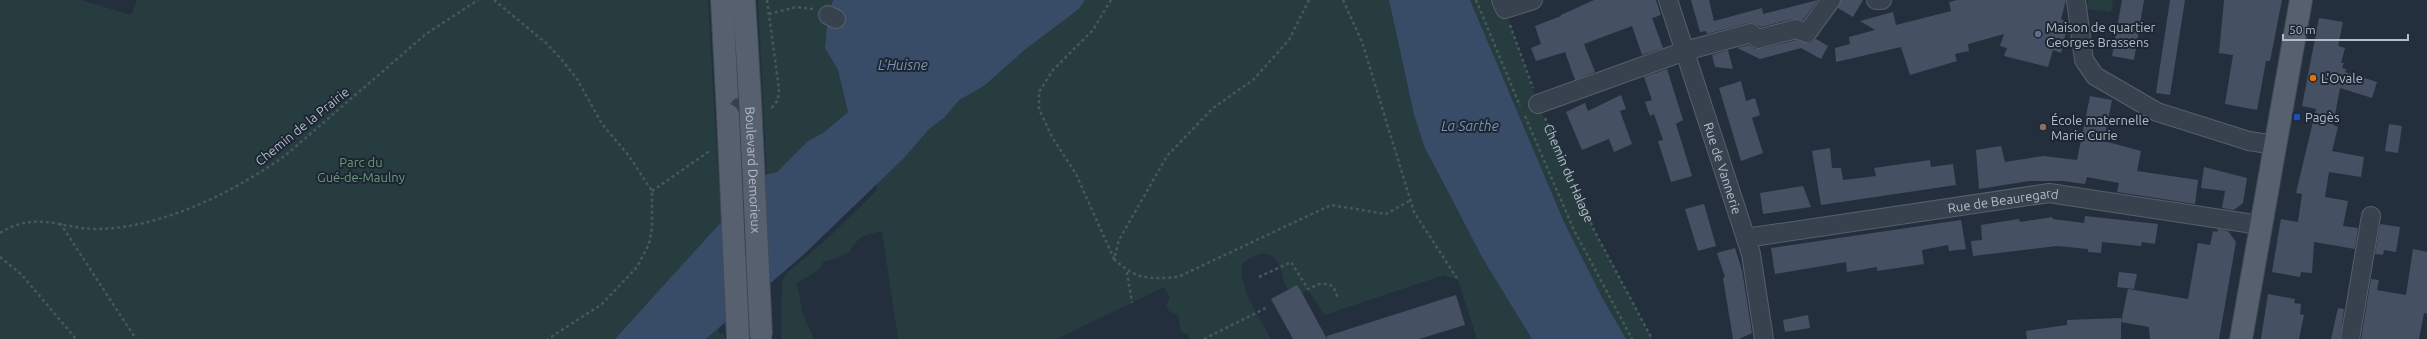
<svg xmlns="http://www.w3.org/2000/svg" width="2427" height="339" viewBox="0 0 2427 339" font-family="Ubuntu,sans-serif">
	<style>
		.green { fill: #263c3f }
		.water { fill: #394c67 }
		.building { fill: #455162 }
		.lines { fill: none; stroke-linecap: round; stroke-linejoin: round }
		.minor-casing { stroke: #565f6c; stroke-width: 20 }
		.major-casing { stroke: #414a57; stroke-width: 24 }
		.path { stroke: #44595c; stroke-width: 2.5; stroke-dasharray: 3 3; stroke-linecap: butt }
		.minor { stroke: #38414e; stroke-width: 18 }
		.major { stroke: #56606e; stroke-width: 22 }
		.minor-bridge-casing { stroke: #565f6c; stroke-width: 20; stroke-linecap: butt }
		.major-bridge-casing { stroke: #414a57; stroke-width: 24; stroke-linecap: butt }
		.minor-bridge { stroke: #38414e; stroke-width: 18 }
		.major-bridge { stroke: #56606e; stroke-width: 22 }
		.service-dot { fill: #5c6f8a; stroke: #1d2633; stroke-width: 1.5 }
		.food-dot { fill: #e8710a; stroke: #1d2633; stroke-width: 1.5 }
		.transit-dot { fill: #1a4fb4; stroke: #1d2633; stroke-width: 1.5 }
		.education-dot { fill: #8d6e63; stroke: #1d2633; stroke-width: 1.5 }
		.labels { text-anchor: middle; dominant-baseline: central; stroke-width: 4; stroke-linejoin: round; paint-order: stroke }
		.poi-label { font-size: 13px; fill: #b4bcc9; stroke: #1d2633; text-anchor: start }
		.street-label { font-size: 13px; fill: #b4bcc9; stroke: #1d2633 }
		.park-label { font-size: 13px; fill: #6b9a76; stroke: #1d2633 }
		.water-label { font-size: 14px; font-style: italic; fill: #7c92b1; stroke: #1d2633 }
	</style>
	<rect width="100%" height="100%" fill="#242f3e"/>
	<!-- green -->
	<path class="green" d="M0,0H81L131,15L137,0H708L721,224L615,339H0Z
		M758,0H833L828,15L825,48L838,70L848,112L823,133L808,141L777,172L767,174Z
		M1085,0H1389L1414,115L1435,168L1483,259L1532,339H1477L1458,280L1444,275L1325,315L1308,290L1302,293L1288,290C1282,280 1283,276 1280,267C1273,247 1254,253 1242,264C1239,290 1259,316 1271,339H1190L1187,334L1181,332L1178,315L1169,311L1166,305L1170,298L1164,287L1057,339H898L882,231L863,236L856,242L849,252L837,258L823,262L820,269L796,284L799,291L802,312L814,339H781L782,281L788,272L828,238L877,190L876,185L929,129L944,118L959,99L984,86L1027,48L1079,9Z
		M1470,0H1501L1538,104L1595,232L1652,339H1626L1602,297L1564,222Z
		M2088,0H2113L2111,12L2087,9Z
		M719,328V333H724L725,339H706Z"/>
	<!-- water -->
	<path class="water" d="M833,0H1085L1079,9L1027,48L984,86L959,100L944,118L929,129L904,158L802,256L706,339H615L764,175L777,172L808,141L823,133L848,112L838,70L825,48L828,15Z
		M1389,0H1470L1564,222L1602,297L1626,339H1532L1483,259L1425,148L1414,115Z"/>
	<!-- building -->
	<path class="building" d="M1594,0H1656L1661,15L1652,18L1663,48L1642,55L1632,26L1584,44L1595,72L1575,80L1565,52L1536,61L1531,48L1541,44L1535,26L1561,16V15Z
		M1691,0H1709L1714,21L1762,8L1763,14L1818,0L1803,20L1793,19L1761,27L1754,23H1748L1707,34L1706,31L1700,32Z
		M1841,0H1863L1853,17L1838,8Z
		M1957,0H2066L2061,19L2068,23L2061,53L2053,50L2048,67L2004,56L2007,48L2000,46L2004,34L1968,44L1969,51L1955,54L1957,61L1910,75L1901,47L1836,62L1835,48L1850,44L1849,37L1875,30L1860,21L1893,12L1896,25L1951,11L1949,2Z
		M2122,0H2144L2134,60L2112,56Z
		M2170,0H2185L2170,95L2156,93Z
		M2224,0H2282L2270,61H2266L2257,110L2225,104L2233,55L2219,53Z
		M2319,18L2343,22L2338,46L2345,48L2341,63H2344L2342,68L2346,69L2345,72L2377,82L2372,98L2340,88L2333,125L2338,127L2332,151L2364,157L2361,177L2329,172L2325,197L2348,201L2343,226L2358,228L2355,249L2314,242L2312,273L2301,272L2300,277L2272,272L2281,219L2298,222L2302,194L2296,193L2316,109L2302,106Z
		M1816,39L1828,46L1821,59L1801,48L1760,59L1737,48L1748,45L1755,49H1760L1796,40L1810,43Z
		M1728,50L1733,69L1715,67L1712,55Z
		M1667,69L1683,120L1676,124L1692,176L1671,182L1658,141L1663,140L1654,114L1650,116L1645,102L1652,100L1644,77Z
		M1741,81L1746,101L1755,98L1760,115L1752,118L1763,153L1741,161L1719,88Z
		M1621,95L1626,109L1620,111L1632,144L1614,152L1609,139L1582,150L1566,112L1585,103L1588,111Z
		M2090,96L2112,100L2104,141L2141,151L2137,171L2198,180L2195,204L2117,192L2119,183L2087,177L2085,184L2063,181H2029L1979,189L1976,150L2001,146L2005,162L2043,156L2077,160Z
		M2389,124L2402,126L2398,153L2385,151Z
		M1830,148L1832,168H1841L1843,180L1876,176L1874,168L1930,160L1931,167L1953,164L1956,185L1821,205L1812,151Z
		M2204,167L2247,178L2243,203L2234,210L2222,208L2225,191L2201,188Z
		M1803,186L1811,207L1763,214L1760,193Z
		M1704,204L1716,246L1698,251L1685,209Z
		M2085,216L2158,224L2155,244L2142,242L2141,246L2102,242L2101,253L2088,252V249L2057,246L1973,256L1971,241L1982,240L1981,225L2019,219L2020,222L2052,217L2053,219L2084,223Z
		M1961,220L1966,249L1949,251L1948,245L1922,250L1924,264L1877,271V267L1847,272L1846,262L1775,274L1771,248Z
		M2380,224L2400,227L2396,252L2384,250L2383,255L2375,254Z
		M2218,229L2228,231L2236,242L2219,339H2150L2149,327L2121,322L2128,289L2188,299L2198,243L2210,245L2213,231L2217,232Z
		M1735,248L1742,270L1752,333L1739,339H1733L1723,278L1725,277L1717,253Z
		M2413,249L2427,252V314L2424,313L2419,339H2361L2371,279L2379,280L2377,290L2406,295Z
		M2119,272L2137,274L2134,289L2117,287Z
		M1297,285L1302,293L1327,339H1293L1271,299Z
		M2268,294L2295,299L2294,303L2301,304L2300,314L2304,315L2299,339H2261Z
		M1456,295L1465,325L1419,339H1327V336Z
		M2338,308L2344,309L2340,339H2331Z
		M1808,315L1810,328L1785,332L1783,320Z
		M2121,318V339H2027L2026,331L2067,325V320Z"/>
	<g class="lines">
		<defs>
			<g id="minor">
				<path d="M1501,0L1505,9L1533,0"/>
				<path id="s2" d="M1668,0L1751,254L1764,339"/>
				<path d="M1876,0H1882"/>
				<path d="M2076,0L2084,60L2095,76L2157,112L2249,141L2275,145"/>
				<path d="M828,15L836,19"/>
				<path d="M736,52L739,107"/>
				<path d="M1538,104L1685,51L1751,33L1758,39L1796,29L1807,33L1831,0"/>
				<path id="s3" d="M1746,238L2049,193L2260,225"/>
				<path d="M2350,339L2371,216"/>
			</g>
			<path id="major" d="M722,0L728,115
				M744,0L750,99
				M2241,339L2301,0"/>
		</defs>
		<!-- minor casing -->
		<use href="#minor" class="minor-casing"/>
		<!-- major casing -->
		<use href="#major" class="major-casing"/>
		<!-- path -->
		<g class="path">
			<path d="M494,0L546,43L562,60L577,79L602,124L629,156L652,191V228L649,244L637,267L602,304L548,339"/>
			<path d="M767,0L779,89L778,100L770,110"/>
			<path d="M1111,0L1093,30L1053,70L1039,92V109L1052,137L1076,174L1114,259"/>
			<path d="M1309,0L1289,40L1253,80L1213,108L1167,156L1119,240L1114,259C1136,280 1149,279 1178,277L1331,205L1386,214L1411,200"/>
			<path d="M1343,0L1362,42L1414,212L1458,280"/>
			<path d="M1476,0L1520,106"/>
			<path d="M769,14L796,7L813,9"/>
			<path d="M1510,25L1533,88"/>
			<path d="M1525,116L1573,228L1632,339"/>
			<path id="s1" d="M1545,118L1595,232L1652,339"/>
			<path d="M652,191L711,150"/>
			<path d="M60,223L136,339"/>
			<path d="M0,233C37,210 60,229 97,229C162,228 235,192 287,154L426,34L478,0"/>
			<path d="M0,257L21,274L76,339"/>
			<path d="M1127,272L1132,303"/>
			<path d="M1259,277L1291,262L1308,289L1319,284H1329L1334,288L1338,298"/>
			<path d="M1204,339L1266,308"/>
		</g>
		<!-- minor -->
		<use href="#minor" class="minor"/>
		<!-- major -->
		<use href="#major" class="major"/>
		<defs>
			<path id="minor-bridge" d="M739,107L746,246"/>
			<g id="major-bridge">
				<path id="s4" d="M750,99L761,335"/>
				<path d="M728,115L738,339"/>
			</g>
		</defs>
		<!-- minor-bridge casing -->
		<use href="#minor-bridge" class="minor-bridge-casing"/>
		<!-- major-bridge casing -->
		<use href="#major-bridge" class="major-bridge-casing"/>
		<!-- minor-bridge -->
		<use href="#minor-bridge" class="minor-bridge"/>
		<!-- major-bridge -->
		<use href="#major-bridge" class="major-bridge"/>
	</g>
	<!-- markers -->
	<circle class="service-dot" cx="2038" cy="34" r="4"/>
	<circle class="food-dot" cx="2313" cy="78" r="4"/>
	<rect class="transit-dot" x="2293" y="113" width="8" height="8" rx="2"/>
	<circle class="education-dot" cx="2043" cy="127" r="4"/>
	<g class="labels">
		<!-- poi labels -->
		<g class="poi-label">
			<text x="2046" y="27">Maison de quartier<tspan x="2046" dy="15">Georges Brassens</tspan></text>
			<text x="2321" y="78">L'Ovale</text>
			<text x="2305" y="117">Pagès</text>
			<text x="2051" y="120">École maternelle<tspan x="2051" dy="15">Marie Curie</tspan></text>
		</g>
		<!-- street labels -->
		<g class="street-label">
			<text transform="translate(302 126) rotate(-39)">Chemin de la Prairie</text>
			<text stroke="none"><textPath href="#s2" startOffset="177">Rue de Vannerie</textPath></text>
			<text stroke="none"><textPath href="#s4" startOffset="71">Boulevard Demorieux</textPath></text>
			<text stroke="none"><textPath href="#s1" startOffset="60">Chemin du Halage</textPath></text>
			<text stroke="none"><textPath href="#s3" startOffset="260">Rue de Beauregard</textPath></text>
		</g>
		<!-- park labels -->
		<g class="park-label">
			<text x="361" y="162">Parc du<tspan x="361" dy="15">Gué-de-Maulny</tspan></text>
		</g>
		<!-- water labels -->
		<g class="water-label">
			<text x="903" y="65">L'Huisne</text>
			<text x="1470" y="126">La Sarthe</text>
		</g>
	</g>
	<!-- scale -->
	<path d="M2283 34v6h125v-6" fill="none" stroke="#b4bcc9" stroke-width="2"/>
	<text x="2289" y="34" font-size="12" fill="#b4bcc9" stroke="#1d2633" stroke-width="3" paint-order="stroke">50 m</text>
</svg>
